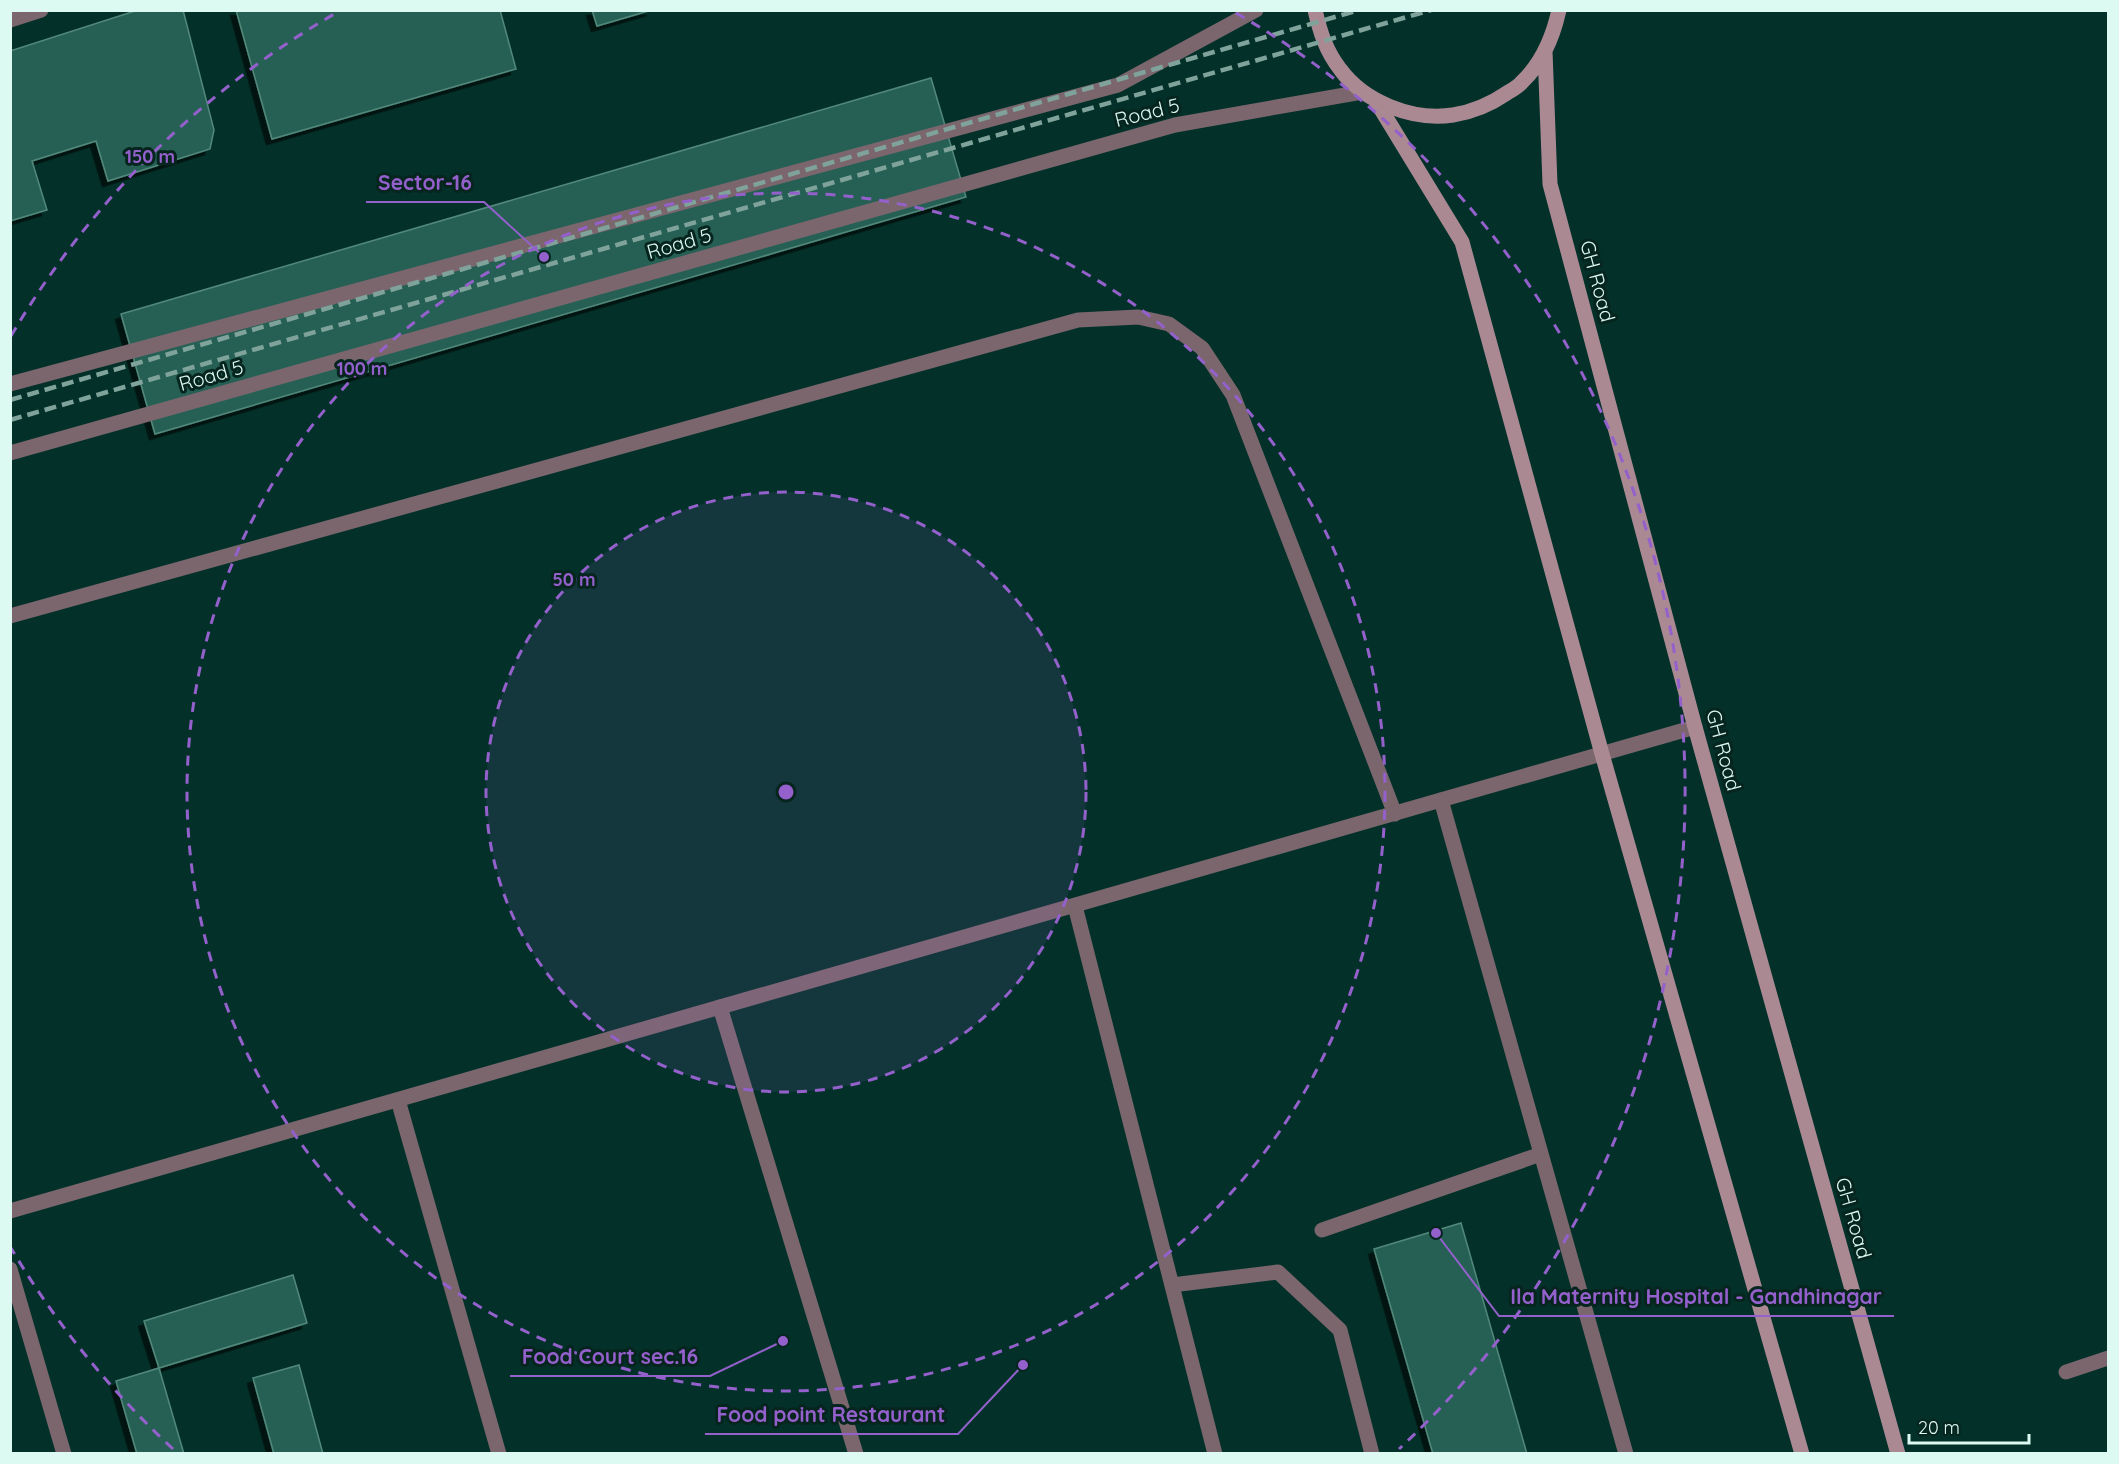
<svg xmlns="http://www.w3.org/2000/svg" width="2119" height="1464" viewBox="0 0 2119 1464" font-family="Quicksand,sans-serif">
	<style>
		.building { fill: #286054; stroke: #52897c; stroke-width: 1.5; filter: url(#shadow) }
		.lines { fill: none; stroke-linecap: round; stroke-linejoin: round }
		.service { stroke: #7b666d; stroke-width: 15 }
		.minor { stroke: #7b666d; stroke-width: 15 }
		.tertiary { stroke: #7b666d; stroke-width: 15 }
		.secondary { stroke: #aa8993; stroke-width: 15 }
		.rail { stroke: #7fa39b; stroke-width: 4.5; stroke-dasharray: 12 6; stroke-linecap: butt }
		.ring { fill: none; stroke: #9460cc; stroke-width: 3; stroke-dasharray: 10 8 }
		.labels { text-anchor: middle; dominant-baseline: central; stroke-width: 6; stroke-linejoin: round; paint-order: stroke }
		.street-label { font-size: 20px; fill: #ddfaf2; stroke: #07251f }
		.centre { fill: #9460cc; stroke: #07251f; stroke-width: 3 }
		.ring-label { font-size: 18px; text-anchor: middle; font-weight: bold; fill: #9460cc; stroke: #07251f; stroke-width: 6; stroke-linejoin: round; paint-order: stroke }
		.leader { fill: none; stroke: #9460cc; stroke-width: 2 }
		.callout-dot { fill: #9460cc; stroke: #07251f; stroke-width: 2 }
		.callout-label { font-size: 21px; text-anchor: middle; font-weight: bold; fill: #9460cc; stroke: #07251f; stroke-width: 6; stroke-linejoin: round; paint-order: stroke }
	</style>
	<defs>
		<filter id="shadow"><feDropShadow dx="-5.5" dy="5.5" stdDeviation="0" flood-color="#0009"/></filter>
	</defs>
	<rect width="100%" height="100%" fill="#033129"/>
	<!-- building -->
	<path class="building" d="M138,10H183L214,130L210,149L108,181L96,141L32,161L47,210L10,221V51Z
		M236,10H500L516,69L272,139Z
		M592,10H652L597,26Z
		M931,78L966,197L155,434L121,314Z
		M1461,1223L1527,1454H1433L1374,1249Z
		M293,1275L307,1323L159,1368L144,1321Z
		M299,1365L323,1454H274L253,1378Z
		M159,1368L184,1454H137L116,1381Z"/>
	<g class="lines">
		<!-- service -->
		<path class="service" d="M10,20L41,10
			M10,616L1078,320L1138,317L1169,324L1202,348L1233,395L1395,814"/>
		<!-- minor -->
		<path class="minor" d="M1441,800L1626,1454
			M1075,906L1215,1454
			M720,1007L856,1454
			M398,1100L499,1454
			M1322,1230L1541,1154
			M10,1269L64,1454
			M1172,1285L1278,1272L1340,1330L1372,1454
			M2066,1372L2108,1358"/>
		<!-- tertiary -->
		<path class="tertiary" d="M10,384L1118,85L1256,10
			M10,453L1175,125L1362,92
			M10,1211L1695,727"/>
		<!-- secondary -->
		<path class="secondary" d="M1315,10C1320,32 1326,51 1340,69C1364,102 1412,121 1453,115C1472,112 1491,104 1507,93C1512,90 1518,87 1522,82C1542,63 1553,37 1559,10
			M1545,51L1550,184L1695,727L1898,1454
			M1376,101L1462,242L1602,754L1802,1454"/>
		<!-- rail -->
		<path class="rail" d="M10,400L1359,10
			M10,420L1431,10"/>
	</g>
	<!-- distance rings -->
	<circle cx="786" cy="792" r="300" fill="#9460cc" fill-opacity=".12"/>
	<g class="ring">
		<circle cx="786" cy="792" r="300"/>
		<circle cx="786" cy="792" r="599"/>
		<path d="M173 1449A899 899 0 0 1 11 1248M11 336A899 899 0 0 1 336 13M1236 13A899 899 0 0 1 1399 1449"/>
	</g>
	<g class="labels">
		<!-- street labels -->
		<g class="street-label">
			<text transform="translate(1147 112) rotate(-14)">Road 5</text>
			<text transform="translate(679 243) rotate(-16)">Road 5</text>
			<text transform="translate(1598 281) rotate(75)">GH Road</text>
			<text transform="translate(211 375) rotate(-16)">Road 5</text>
			<text transform="translate(1724 750) rotate(75)">GH Road</text>
			<text transform="translate(1854 1218) rotate(74)">GH Road</text>
		</g>
	</g>
	<circle cx="786" cy="792" r="9" class="centre"/>
	<g class="ring-label">
		<text x="150" y="163">150 m</text>
		<text x="362" y="375">100 m</text>
		<text x="574" y="586">50 m</text>
	</g>
	<!-- callouts -->
	<path class="leader" d="M544 257L484 202H366M1436 1233L1499 1316H1894M783 1341L710 1376H510M1023 1365L958 1434H705"/>
	<g class="callout-dot">
		<circle cx="544" cy="257" r="6"/>
		<circle cx="1436" cy="1233" r="6"/>
		<circle cx="783" cy="1341" r="6"/>
		<circle cx="1023" cy="1365" r="6"/>
	</g>
	<g class="callout-label">
		<text x="425" y="190">Sector-16</text>
		<text x="1696" y="1304">Ila Maternity Hospital - Gandhinagar</text>
		<text x="610" y="1364">Food Court sec.16</text>
		<text x="831" y="1422">Food point Restaurant</text>
	</g>
	<!-- border -->
	<rect width="2119" height="1464" fill="none" stroke="#ddfaf2" stroke-width="24"/>
	<!-- scale -->
	<path d="M1909 1434v9h120v-9" fill="none" stroke="#ddfaf2" stroke-width="3"/>
	<text x="1918" y="1434" font-size="18" fill="#ddfaf2" stroke="#07251f" stroke-width="4.5" paint-order="stroke">20 m</text>
</svg>
